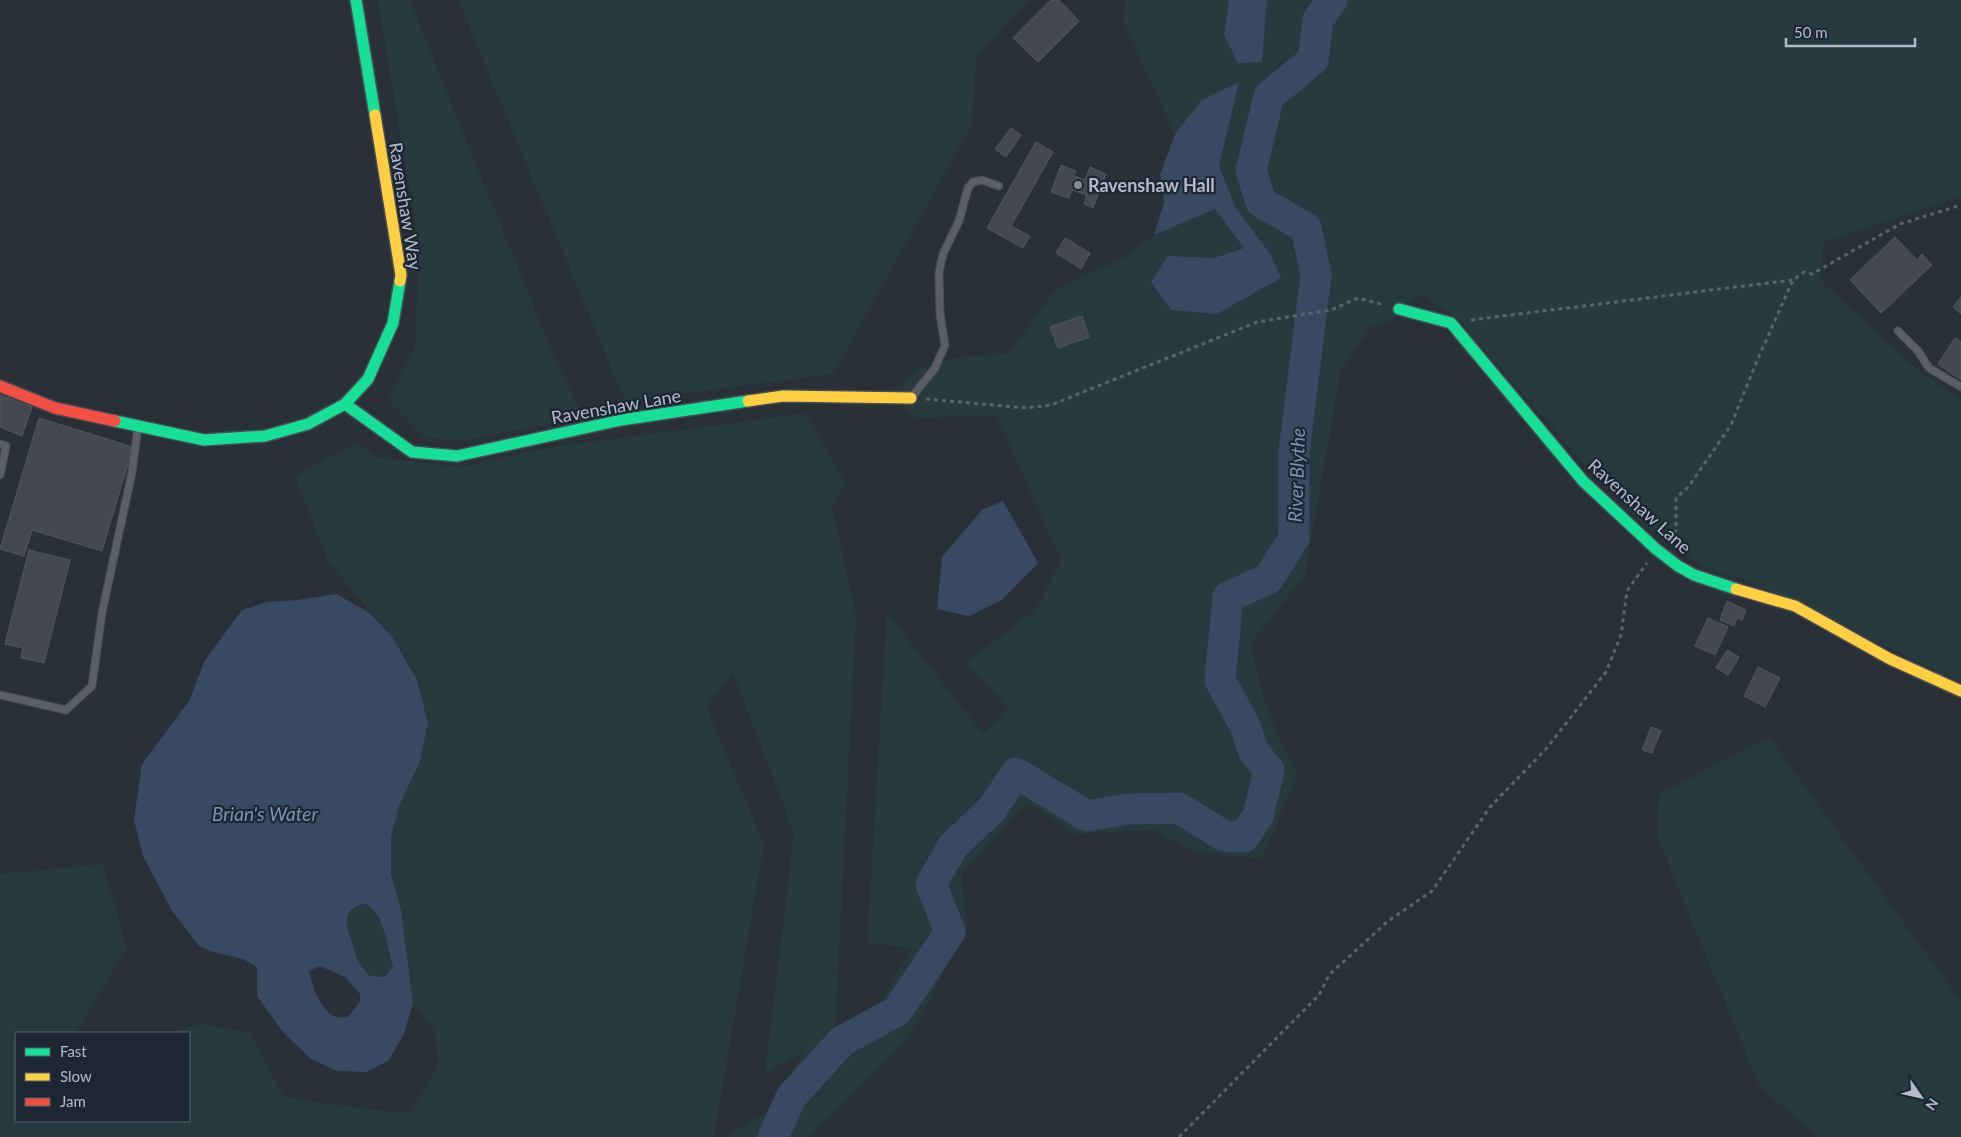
<svg xmlns="http://www.w3.org/2000/svg" width="1961" height="1137" viewBox="0 0 1961 1137" font-family="Lato,sans-serif">
	<style>
		.green { fill: #273a3e }
		.water { fill: #384963; fill-rule: evenodd }
		.lines { fill: none; stroke-linecap: round; stroke-linejoin: round }
		.river { stroke: #384963; stroke-width: 31 }
		.building { fill: #444950; stroke: #52575f }
		.lane-casing { stroke: #484c53; stroke-width: 9 }
		.fast-casing { stroke: #484c53; stroke-width: 14 }
		.slow-casing { stroke: #484c53; stroke-width: 14 }
		.jam-casing { stroke: #484c53; stroke-width: 14 }
		.path { stroke: #5d636a; stroke-width: 3; stroke-dasharray: 4 4; stroke-linecap: butt }
		.lane { stroke: #5a5e66; stroke-width: 7 }
		.fast { stroke: #16e098; stroke-width: 11 }
		.slow { stroke: #ffcf43; stroke-width: 11 }
		.jam { stroke: #f24e42; stroke-width: 11 }
		.poi-dot { fill: #848b96; stroke: #1d2633; stroke-width: 2 }
		.labels { text-anchor: middle; dominant-baseline: central; stroke-width: 4.5; stroke-linejoin: round; paint-order: stroke }
		.poi-label { font-size: 18px; font-weight: bold; fill: #b4bcc9; stroke: #1d2633; text-anchor: start }
		.street-label { font-size: 18px; fill: #b4bcc9; stroke: #1d2633 }
		.water-label { font-size: 19px; font-style: italic; fill: #7c92b1; stroke: #1d2633 }
	</style>
	<rect width="100%" height="100%" fill="#2a3038"/>
	<!-- green -->
	<path class="green" d="M378,0H410L549,345L584,418L461,441L424,437L388,400L415,347L419,245Z
		M458,0H1029L976,56L972,124L833,374L625,401Z
		M1126,0H1961V196L1824,242L1820,280L1915,368L1961,399V682L1743,579L1710,569L1701,565L1646,528L1578,457L1458,319L1422,294L1404,305L1393,320L1371,327L1341,370L1305,575L1250,644L1269,715L1297,775L1262,859L1196,852L1155,830L1076,834L1027,802L961,874L967,928L909,1038L809,1137H726L768,1111L805,1050L765,1074L794,833L733,673L706,707L764,844L714,1137H0V874L103,864L127,948L76,1033H16V1121H189V1033H170L199,1024L249,1032L284,1097L360,1108L410,1113L439,1064L434,1029L413,1004L401,910L391,874V837L399,806L420,761L428,723L417,680L393,638L329,563L295,476L355,443L379,458L461,467L553,447L806,413L845,483L832,506L856,616L835,1030L881,1001L912,948L867,943L887,613L983,734L1008,708L965,663L1037,608L1061,560L997,416L915,418L891,392L917,370L957,357L1009,354L1055,290L1121,259L1154,235L1164,203L1160,175L1175,134L1122,19Z
		M1769,737L1961,1002V1137H1819L1760,1087L1657,837L1659,794Z
		M364,903C385,914 387,946 393,967L385,977L370,976C358,963 358,961 353,945C347,926 339,911 364,903Z"/>
	<!-- water -->
	<path class="water" d="M1229,0H1267L1262,62L1238,63L1224,35Z
		M1239,82L1219,166L1235,207L1271,255L1281,278L1217,314L1171,310L1151,282L1168,256L1214,258L1244,248L1215,209L1154,235L1164,203L1160,175L1175,134L1202,100Z
		M1003,501L1038,563L1002,600L969,616L937,609L942,557L982,510Z
		M336,594L370,613L393,638L417,680L428,723L420,761L399,806L391,837V874L401,910L413,1004L403,1036L388,1061L366,1072L337,1071L311,1059L283,1032L257,996V967L243,959L210,951L199,946L171,909L143,856L134,820L142,764L189,701L205,660L242,610L267,602L298,600ZM364,903C385,913 387,946 393,967L385,977L370,976C358,963 358,961 353,945C347,926 339,911 364,903ZM320,966L345,977L360,994V1001L349,1016C346,1017 340,1018 337,1017C320,1012 313,987 309,971Z"/>
	<g class="lines">
		<!-- river -->
		<path class="river" d="M773,1137L791,1097L842,1041L897,1011L950,932L931,884L953,846L992,809L1016,773L1087,816L1128,809L1179,808L1224,836L1244,837L1258,816L1269,770L1254,752L1245,726L1220,680L1228,597L1268,579L1294,538V452L1316,275L1306,228L1261,202L1251,171L1269,96L1313,60L1318,20L1332,0"/>
	</g>
	<!-- building -->
	<path class="building" d="M1051,0H1059L1079,21L1038,62L1013,38Z
		M1011,128L1021,135L1006,157L995,149Z
		M1036,142L1053,152L1011,226L1030,236L1023,248L987,228Z
		M1061,165L1076,171L1074,176L1085,180L1090,167L1106,174L1093,208L1084,204L1087,195L1072,190L1069,198L1051,192Z
		M1895,237L1917,260L1922,254L1932,265L1881,313L1850,280Z
		M1065,238L1090,253L1081,269L1056,253Z
		M1961,297V314L1953,307Z
		M1082,316L1089,337L1058,348L1050,327Z
		M1955,338L1961,342V380L1938,364Z
		M0,395L32,407L22,436L0,427Z
		M39,418L133,447L102,551L32,530L24,556L0,549Z
		M29,550L70,560L44,663L21,658L23,648L5,644Z
		M1727,601L1746,610L1742,620L1737,618L1734,626L1720,620Z
		M1708,618L1728,627L1715,655L1695,646Z
		M1727,650L1739,657L1728,675L1716,668Z
		M1758,667L1780,678L1765,707L1744,696Z
		M1651,727L1661,731L1652,753L1642,750Z"/>
	<g class="lines">
		<defs>
			<path id="lane" d="M1898,331L1918,351L1929,368L1961,387
				M911,398L935,368L945,345L940,314L939,273L943,254L959,221L968,188L973,182L982,180L999,186
				M0,444L6,446L0,475
				M0,695L66,710L92,686L102,613L132,472L138,426"/>
			<path id="fast" d="M356,0L375,115
				M1399,309L1451,323L1583,481L1656,549L1678,566L1694,575L1736,589
				M345,404L412,452L457,456L621,420L748,401
				M115,421L204,440L265,436L308,424L345,404L368,379L393,323L400,281"/>
			<path id="slow" d="M375,115L401,275L400,281
				M748,401L783,396L911,398
				M1736,589L1795,606L1890,659L1961,691"/>
			<path id="jam" d="M0,386L55,408L115,421"/>
		</defs>
		<!-- lane casing -->
		<use href="#lane" class="lane-casing"/>
		<!-- fast casing -->
		<use href="#fast" class="fast-casing"/>
		<!-- slow casing -->
		<use href="#slow" class="slow-casing"/>
		<!-- jam casing -->
		<use href="#jam" class="jam-casing"/>
		<!-- path -->
		<path class="path" d="M1471,320L1792,280
			M926,399L1026,408L1051,405L1257,322L1331,310L1358,298L1384,305
			M1670,540L1676,530V498L1689,486L1731,425L1756,363L1793,280L1804,272L1812,274L1900,224L1961,205
			M1179,1137L1319,995L1329,975L1388,921L1432,891L1490,807L1546,749L1606,672L1621,635L1627,591L1647,563"/>
		<!-- lane -->
		<use href="#lane" class="lane"/>
		<!-- fast -->
		<use href="#fast" class="fast"/>
		<!-- slow -->
		<use href="#slow" class="slow"/>
		<!-- jam -->
		<use href="#jam" class="jam"/>
	</g>
	<!-- markers -->
	<circle class="poi-dot" cx="1078" cy="185" r="5"/>
	<g class="labels">
		<!-- poi labels -->
		<g class="poi-label">
			<text x="1088" y="185">Ravenshaw Hall</text>
		</g>
		<!-- street labels -->
		<g class="street-label">
			<text transform="translate(406 206) rotate(81)">Ravenshaw Way</text>
			<text transform="translate(616 406) rotate(-10)">Ravenshaw Lane</text>
			<text transform="translate(1640 506) rotate(42)">Ravenshaw Lane</text>
		</g>
		<!-- water labels -->
		<g class="water-label">
			<text transform="translate(1296 475) rotate(-88)">River Blythe</text>
			<text x="265" y="813">Brian's Water</text>
		</g>
	</g>
	<!-- legend -->
	<rect x="15" y="1032" width="175" height="90" fill="#1d2633" stroke="#59626f"/>
	<rect x="25" y="1048" width="25" height="8" fill="#16e098" stroke="#59626f"/>
	<text x="60" y="1057" font-size="15" fill="#b4bcc9">Fast</text>
	<rect x="25" y="1073" width="25" height="8" fill="#ffcf43" stroke="#59626f"/>
	<text x="60" y="1082" font-size="15" fill="#b4bcc9">Slow</text>
	<rect x="25" y="1098" width="25" height="8" fill="#f24e42" stroke="#59626f"/>
	<text x="60" y="1107" font-size="15" fill="#b4bcc9">Jam</text>
	<!-- north arrow -->
	<g transform="translate(1921 1097) rotate(124)" stroke="#1d2633" stroke-width="4" paint-order="stroke">
	<path d="M0-4L9 19L0 12L-9 19Z" fill="#b4bcc9"/>
	<text y="-8" font-size="14" font-weight="bold" text-anchor="middle" fill="#b4bcc9">N</text>
	</g>
	<!-- scale -->
	<path d="M1786 38v8h129v-8" fill="none" stroke="#b4bcc9" stroke-width="2.5"/>
	<text x="1794" y="38" font-size="15" fill="#b4bcc9" stroke="#1d2633" stroke-width="4" paint-order="stroke">50 m</text>
</svg>
